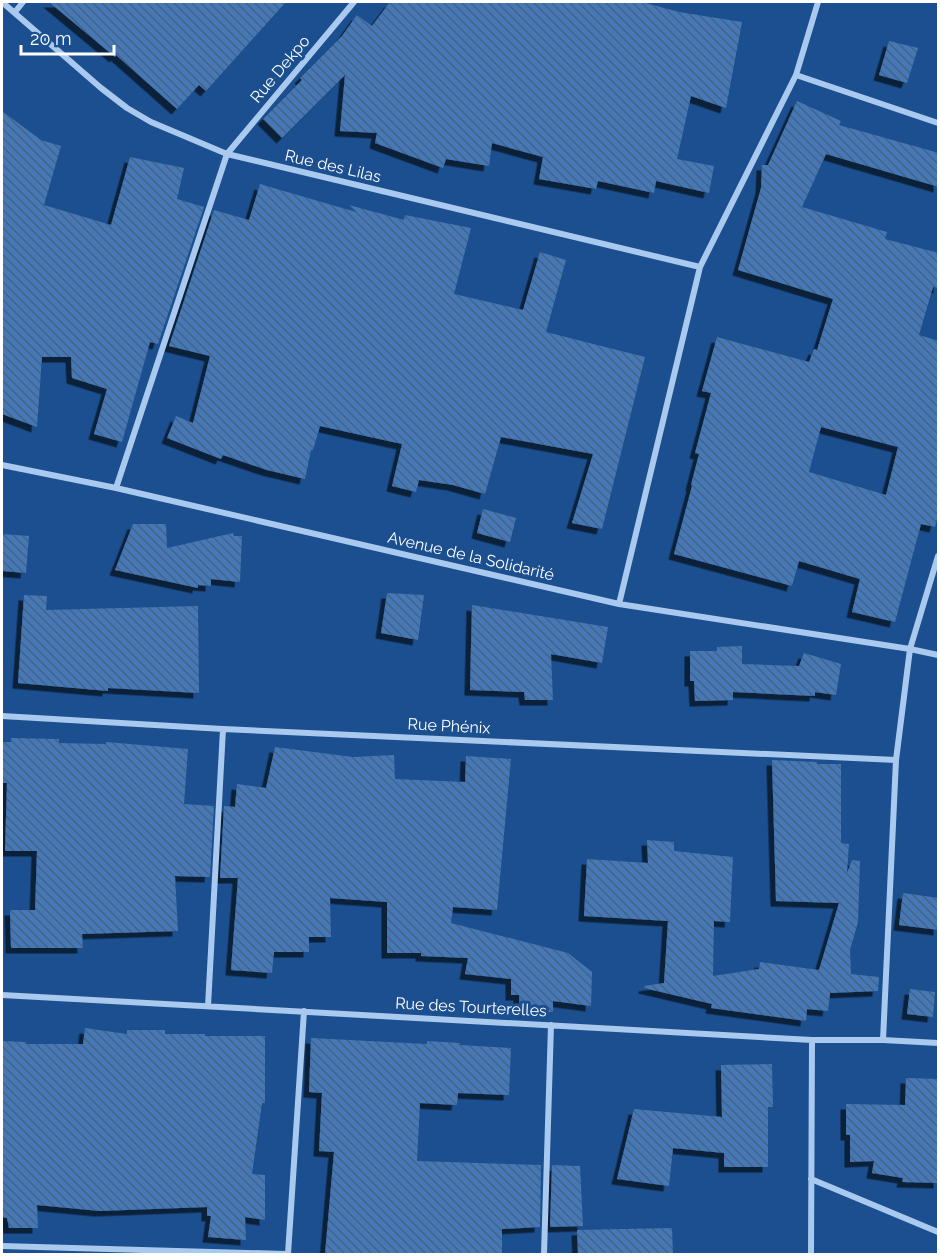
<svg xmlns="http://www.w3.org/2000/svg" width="940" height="1256" viewBox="0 0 940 1256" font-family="Raleway,sans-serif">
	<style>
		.building { fill: url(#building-back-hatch); fill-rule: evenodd; filter: url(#shadow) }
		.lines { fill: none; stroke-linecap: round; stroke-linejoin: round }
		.street { stroke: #a9c9ee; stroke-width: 6 }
		.labels { text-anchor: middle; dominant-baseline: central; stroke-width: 6; stroke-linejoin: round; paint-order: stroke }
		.street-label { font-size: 16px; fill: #fff; stroke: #1b4f8f }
	</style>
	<defs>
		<pattern id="building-back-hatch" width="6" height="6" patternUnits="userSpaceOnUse" patternTransform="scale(1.5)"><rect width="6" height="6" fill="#4478b7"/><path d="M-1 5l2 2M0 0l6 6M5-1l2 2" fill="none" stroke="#486282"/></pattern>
		<filter id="shadow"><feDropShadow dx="-5.5" dy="5.5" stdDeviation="0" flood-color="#0009"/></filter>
	</defs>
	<rect width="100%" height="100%" fill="#1b4f8f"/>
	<!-- building -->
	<path class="building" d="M49,2H286L206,91L199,85L177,109L116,55L115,57Z
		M390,2H642L679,12L742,22L726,108L691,96L677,159L714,166L709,193L656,181L654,193L598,181L596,189L539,179L543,157L492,143L489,166L446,159L443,168L375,143L377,133L340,131L345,75L282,138L263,119L302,80L300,78L342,36L357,15L372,26Z
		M889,41L918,48L907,83L879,75Z
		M797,101L841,121L839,125L939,153V187L826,154L802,207L887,232L885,239L939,253V288L933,287L919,335L939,341V511L935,527L921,524L895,622L852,612L860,579L799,561L792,586L674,554L692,486L691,485L699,454L695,453L711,393L702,391L717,337L809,362L814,349L817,350L833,299L738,270L761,188L762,165H768ZM821,427L898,447L886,495L809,472Z
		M2,111L41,140L61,146L44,205L111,225L130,157L184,168L177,199L204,207L158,344L150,342L122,442L94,434L107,389L72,378L71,357H42L37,427L2,414Z
		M260,184L356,212L349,205L404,220L405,215L471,228L454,294L523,310L540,252L566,260L546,332L645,357L602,529L572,523L593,454L501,437L485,494L453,485L419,480L416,492L392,486L402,444L320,426L313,450H311L305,479L267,470L223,455L221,459L167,438L176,416L193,423L210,356L169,346L214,210L249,220Z
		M483,509L516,518L510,542L477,533Z
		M133,524H166L167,548L233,533L234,536H242L240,582L211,579V586L198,585V588L115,570Z
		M2,534L29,536L26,573L2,571Z
		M387,593L424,595L418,640L381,633Z
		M24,595L47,596L46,610L198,606L199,693L108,688V691L18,683Z
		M472,605L608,627L602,663L551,654L553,700H525L524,692L470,690Z
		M742,646V664L799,666L804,653L841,664L836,695L815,692V696L733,692V700L695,701L694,681H690V651H717V647Z
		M11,738L59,739V743L106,744V742L188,749L184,804L214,806L210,877L175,876L178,931L82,934L83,948H11L10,910H35L37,851H5L7,783H2V742H11Z
		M275,747L353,757L394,755L395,779L465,782L466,756L511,759L497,910L453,907L451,923L568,953L592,972L591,1006L553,1001V1012H520L519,995H511V979L465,974L468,958L421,956V953H387V902L330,898L331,937H309V952H274L272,973L231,970L238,878H220L224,806L235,807L237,784L266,788Z
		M772,760L817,762V764H841V843L849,844L847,873L852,860L860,861L858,922L850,950L851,974L879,977L878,991L830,993L828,1011L807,1009L806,1021L711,1008L712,1004L644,988V986L664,983L668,921L584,916L587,859L648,863L647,840L674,842V851L733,857L730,922L714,921L713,976L759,969L760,962L819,970L839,903L776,901Z
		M903,893L939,898V930L899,925Z
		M910,989L935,992L933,1017L907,1014Z
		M85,1028L127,1034V1030H165V1034H205V1036H265V1103H262L252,1174L265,1175V1220L245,1217L246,1240L208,1237L211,1216H207V1207L100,1211L37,1205L38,1228H9L7,1218L2,1217V1041L26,1042V1044H83Z
		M311,1038L427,1044V1041L460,1043V1045L511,1048L509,1095L458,1093L457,1105L420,1103L417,1161L541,1165L540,1227L502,1229V1254H325L334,1152L319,1151L322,1093L309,1092Z
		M772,1064L773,1107H768V1167H724V1153L673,1148L669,1186L617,1179L634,1109L722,1117L721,1065Z
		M906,1078L939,1079V1183L902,1182L903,1178L872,1173L874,1161L850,1162V1135H846V1104L905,1105Z
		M552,1165L580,1166L583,1226L550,1227Z
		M672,1228L673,1254H578L577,1230Z"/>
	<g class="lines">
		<!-- street -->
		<path class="street" d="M2,2L101,88L127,108L151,122L227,154L700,267
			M15,12L23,2
			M796,75L938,123
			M2,465L116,488L619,604L910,649L938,655
			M116,488L227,154L354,2
			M619,604L700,267L796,75L818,2
			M2,716L223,729L896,760
			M2,995L812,1040H883L938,1043
			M208,1006L223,729
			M883,1040L896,760L910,649L938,556
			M811,1179L938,1232
			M2,1246L285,1254
			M288,1254L304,1011
			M544,1254L551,1025
			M811,1254L812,1040"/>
	</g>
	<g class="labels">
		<!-- street labels -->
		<g class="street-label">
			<text transform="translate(280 69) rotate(-50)">Rue Dekpo</text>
			<text transform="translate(333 166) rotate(13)">Rue des Lilas</text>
			<text transform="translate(471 556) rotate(13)">Avenue de la Solidarité</text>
			<text transform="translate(449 726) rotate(3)">Rue Phénix</text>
			<text transform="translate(471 1007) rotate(3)">Rue des Tourterelles</text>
		</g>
	</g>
	<!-- border -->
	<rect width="940" height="1256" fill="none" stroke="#ffffff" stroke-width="6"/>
	<!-- scale -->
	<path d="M21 45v9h93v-9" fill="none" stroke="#ffffff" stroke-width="3"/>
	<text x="30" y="45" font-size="18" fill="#ffffff" stroke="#1b4f8f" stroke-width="4.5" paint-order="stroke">20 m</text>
</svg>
